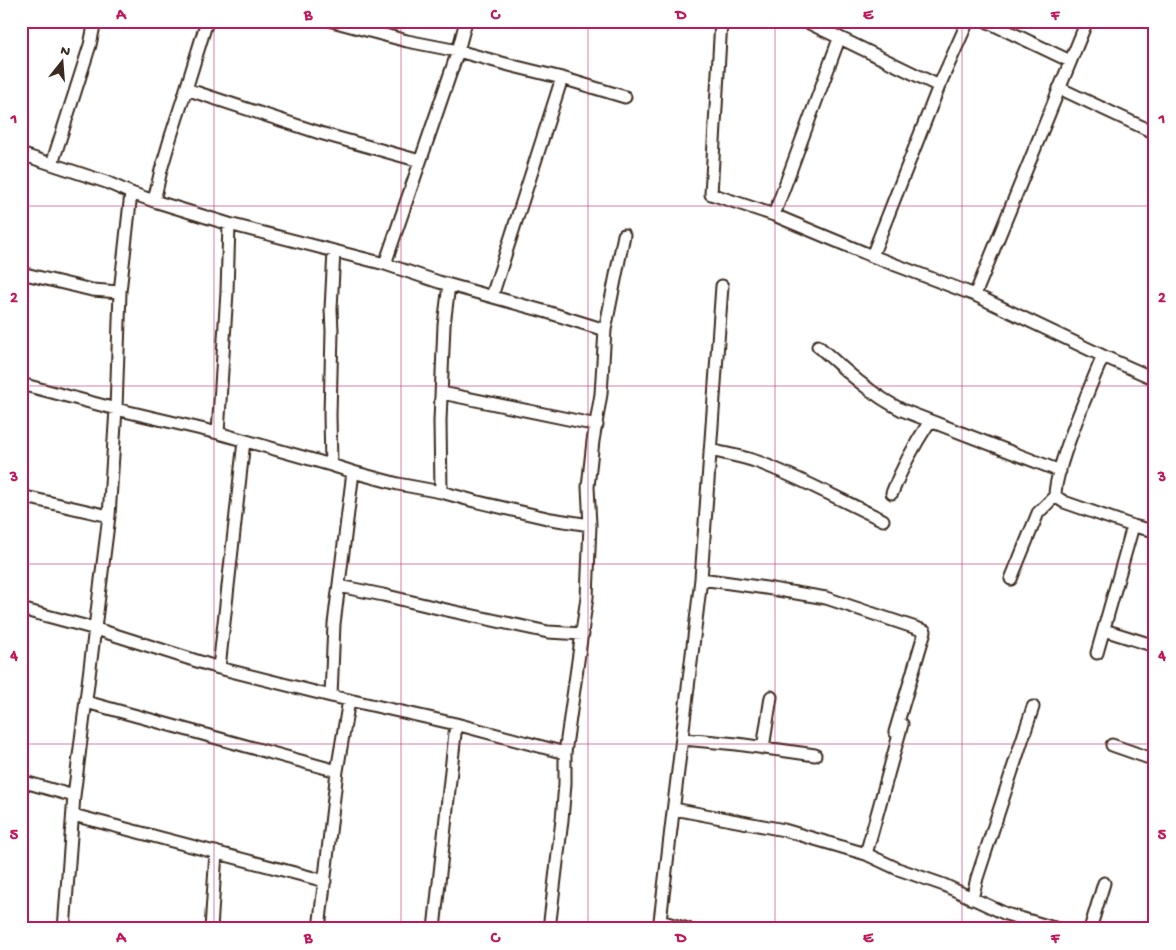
<svg xmlns="http://www.w3.org/2000/svg" width="1176" height="950" viewBox="0 0 1176 950" font-family="'Gochi Hand',sans-serif">
	<style>
		.lines { fill: none; stroke-linecap: round; stroke-linejoin: round }
		.minor-casing { stroke: #3b2a1e; stroke-width: 15 }
		.minor { stroke: #fff; stroke-width: 11 }
		.grid { fill: none; stroke: #c2185b; stroke-width: 1; stroke-opacity: 0.55 }
		.neatline { fill: none; stroke: #c2185b; stroke-width: 2 }
		.grid-label { font-size: 16px; text-anchor: middle; font-weight: bold; fill: #c2185b }
	</style>
	<rect width="100%" height="100%" fill="#fff"/>
	<filter id="ink" filterUnits="userSpaceOnUse"><feTurbulence type="fractalNoise" baseFrequency=".02" numOctaves="2"/><feDisplacementMap in="SourceGraphic" scale="10" xChannelSelector="R" yChannelSelector="G"/><feConvolveMatrix kernelMatrix="1 2 1 2 8 2 1 2 1" color-interpolation-filters="sRGB"/></filter>
	<g filter="url(#ink)">
		<g class="lines">
			<defs>
				<path id="minor" d="M332,21L407,41L458,51L513,66L562,78L625,97
					M721,21L711,194L774,215L872,256L975,295L1103,356L1155,379
					M805,21L939,86
					M986,21L1070,61
					M1059,88L1155,133
					M186,89L320,133L420,161
					M21,154L106,182L131,193L154,201L161,170L171,136L183,99L207,21
					M52,164L90,45L95,21
					M154,201L229,224L385,264L439,282L547,312L605,330L601,394L593,441L588,487L590,525L587,597L565,753V784L562,820L549,929
					M774,215L839,39
					M872,256L939,86L968,21
					M385,264L458,51L466,21
					M21,273L92,290L120,292
					M975,295L1087,21
					M492,296L562,78
					M605,330L624,235
					M818,346C844,369 870,394 902,410L1060,471
					M1103,356C1088,391 1073,426 1062,462C1059,473 1055,483 1055,496L1064,502L1133,526L1155,531
					M21,384L116,409L218,433L331,465L353,472L398,484L441,492L474,501L551,519L590,525
					M442,393L597,425
					M218,433L227,292L229,224
					M710,450C726,454 742,456 758,462C801,478 842,501 883,520
					M331,465L330,415L332,331L331,309L334,251
					M441,492L440,421L444,325L449,285
					M892,493C902,467 915,444 930,421
					M21,496L109,516
					M701,579L766,588L826,598L925,631L895,732
					M1011,579L1038,513L1055,496
					M339,586L383,595L442,609L548,632L583,634
					M21,609L96,629L219,668L331,696L456,724L565,753
					M1104,630L1155,646
					M1097,653L1133,526
					M219,668L244,441
					M331,696L334,624L353,472
					M86,702L337,771
					M683,739L737,744L815,755
					M1112,745L1155,760
					M763,748L771,697
					M21,781L74,796
					M674,809L784,830L866,854L898,869L944,885L1006,914L1058,929
					M73,815L325,881
					M866,854L902,724
					M972,899L977,878L1033,707
					M660,921L688,929
					M64,929L74,796L109,516L116,409L120,292L131,193
					M211,929L216,852
					M319,929L337,771L349,700
					M434,929L456,724
					M659,929L701,579L722,286
					M1090,929L1104,883"/>
			</defs>
			<!-- minor casing -->
			<use href="#minor" class="minor-casing"/>
			<!-- minor -->
			<use href="#minor" class="minor"/>
		</g>
	</g>
	<!-- grid -->
	<path class="grid" d="M214,21V929M401,21V929M588,21V929M775,21V929M962,21V929M21,206H1155M21,386H1155M21,564H1155M21,744H1155"/>
	<!-- margin -->
	<rect width="1176" height="950" fill="none" stroke="#fff" stroke-width="55"/>
	<!-- north arrow -->
	<g transform="translate(62 62) rotate(17)" stroke="#ffffff" stroke-width="4" paint-order="stroke">
	<path d="M0-4L9 19L0 12L-9 19Z" fill="#3b2a1e"/>
	<text y="-8" font-size="14" font-weight="bold" text-anchor="middle" fill="#3b2a1e">N</text>
	</g>
	<rect x="28" y="28" width="1120" height="894" class="neatline"/>
	<g class="grid-label">
		<text x="121" y="19">A</text>
		<text x="308" y="19">B</text>
		<text x="495" y="19">C</text>
		<text x="681" y="19">D</text>
		<text x="868" y="19">E</text>
		<text x="1055" y="19">F</text>
		<text x="14" y="123">1</text>
		<text x="1162" y="123">1</text>
		<text x="14" y="302">2</text>
		<text x="1162" y="302">2</text>
		<text x="14" y="481">3</text>
		<text x="1162" y="481">3</text>
		<text x="14" y="660">4</text>
		<text x="1162" y="660">4</text>
		<text x="14" y="839">5</text>
		<text x="1162" y="839">5</text>
		<text x="121" y="942">A</text>
		<text x="308" y="942">B</text>
		<text x="495" y="942">C</text>
		<text x="681" y="942">D</text>
		<text x="868" y="942">E</text>
		<text x="1055" y="942">F</text>
	</g>
</svg>
